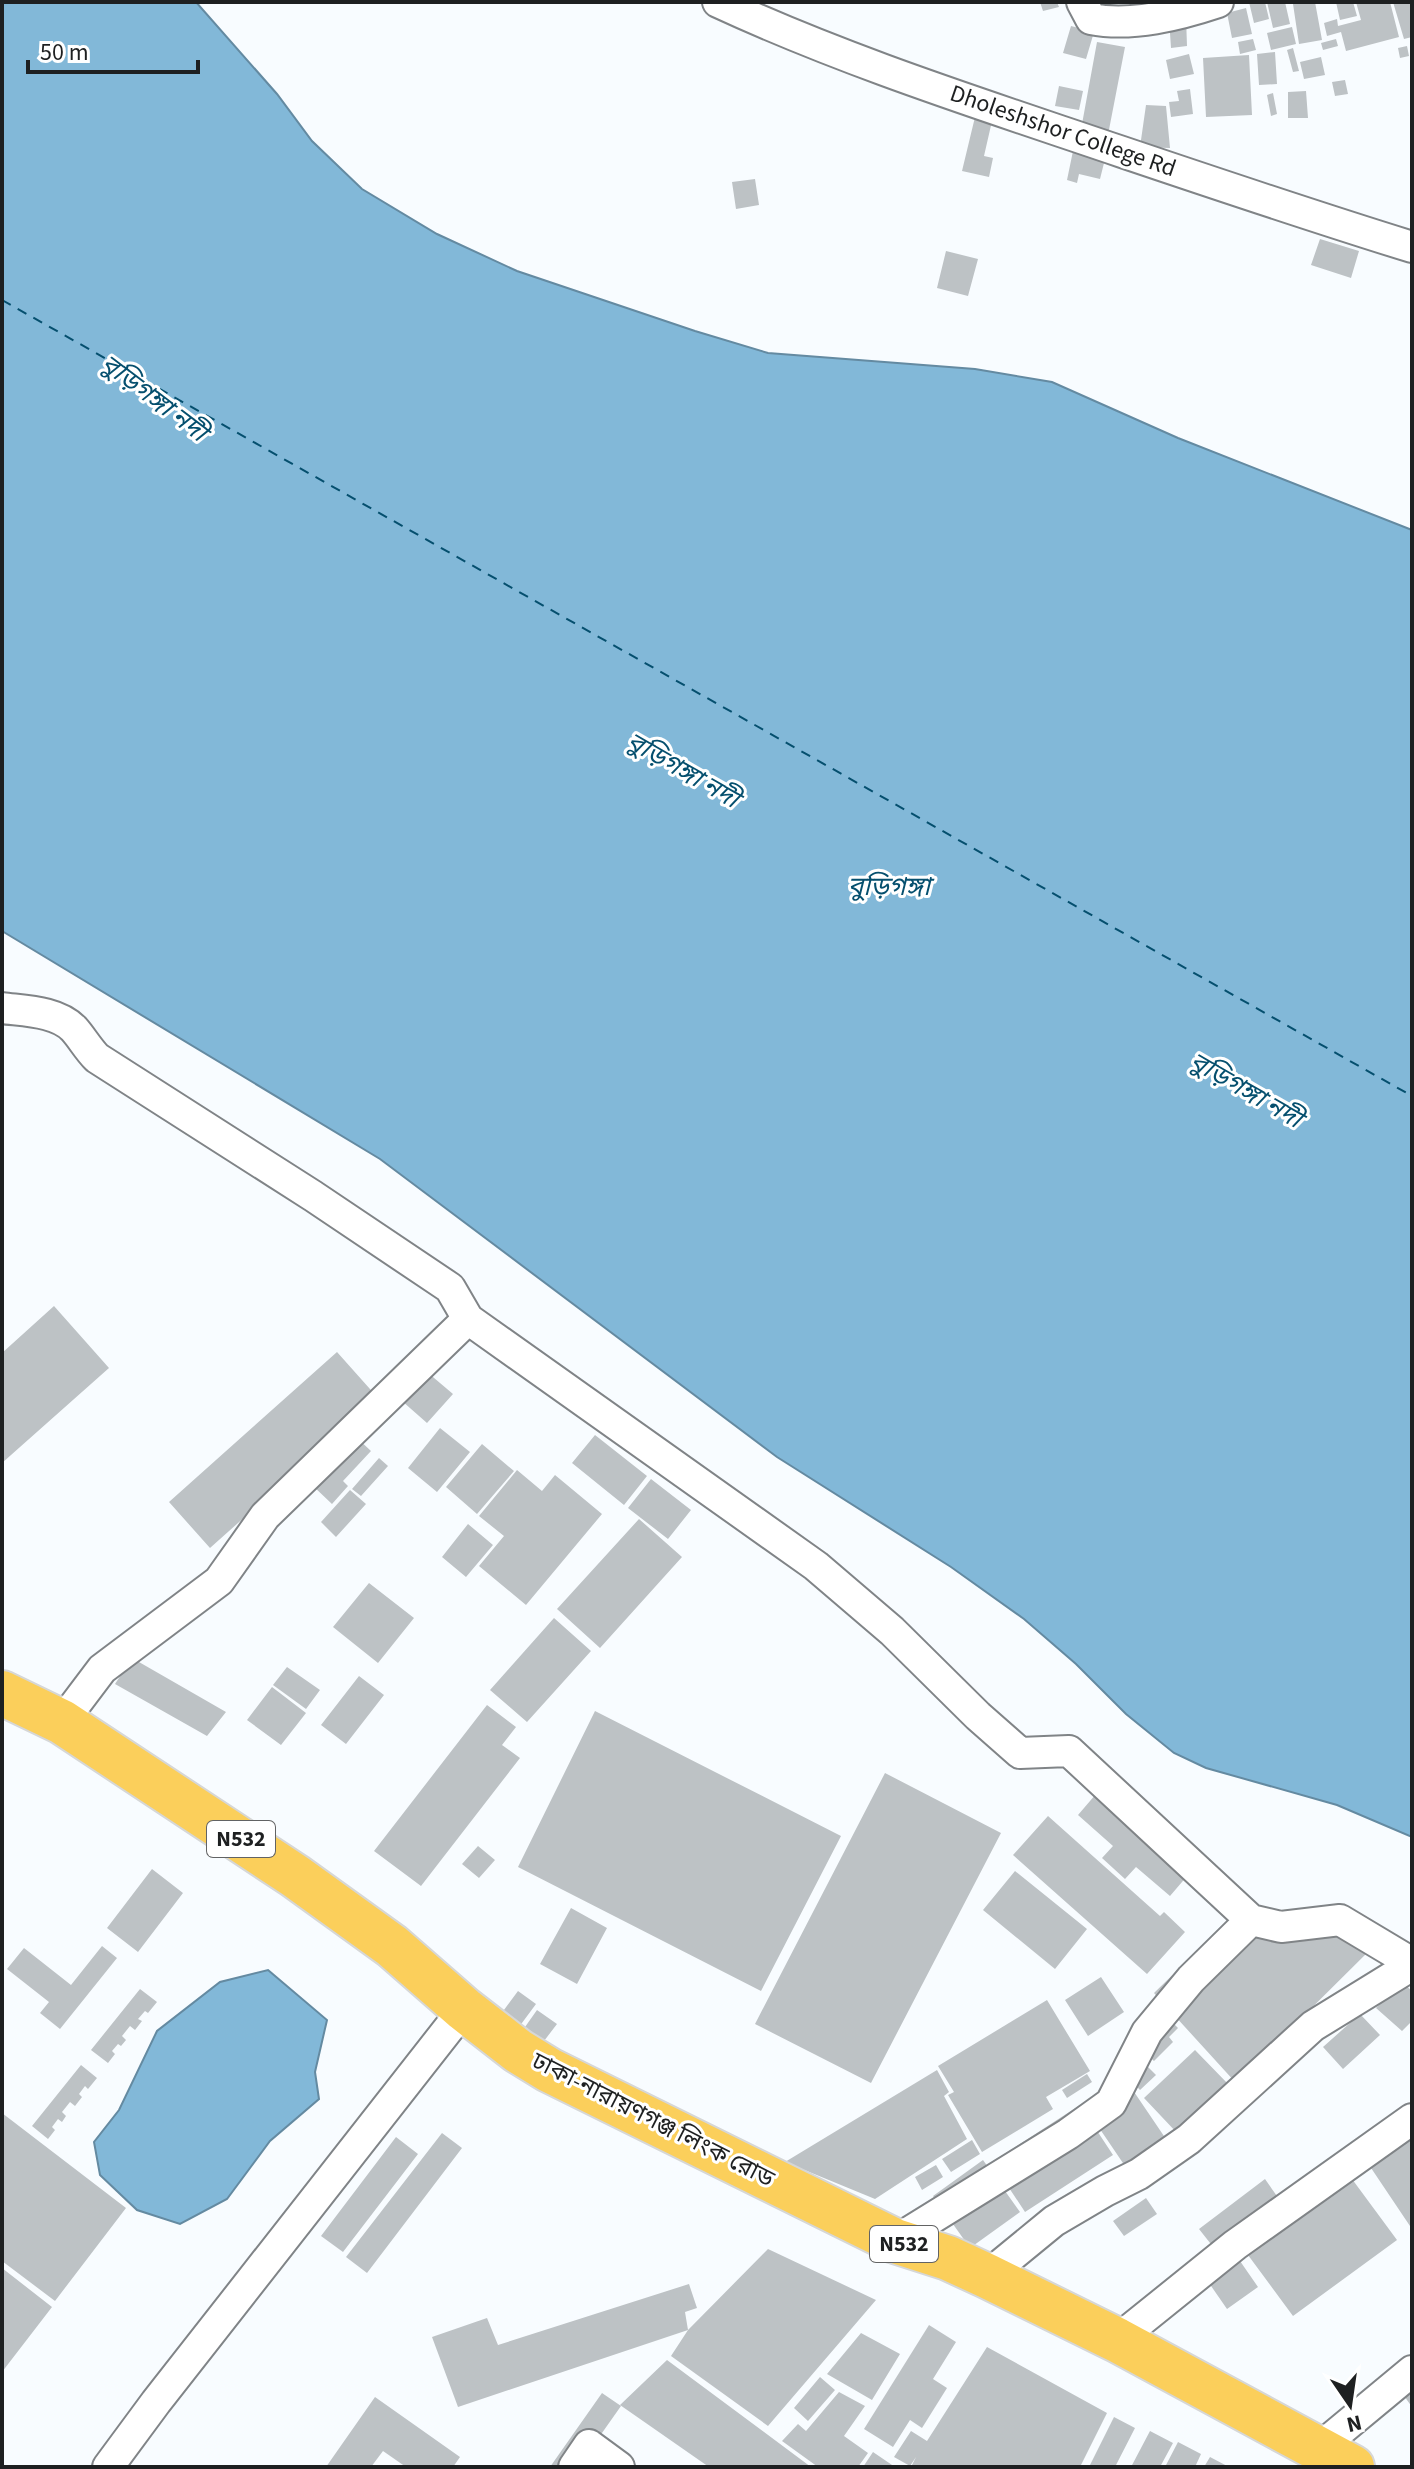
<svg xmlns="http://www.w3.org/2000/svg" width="1414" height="2469" viewBox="0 0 1414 2469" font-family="'Source Sans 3','Noto Sans Bengali',sans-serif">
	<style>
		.water { fill: #82b8d8; stroke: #648aa1; stroke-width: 2 }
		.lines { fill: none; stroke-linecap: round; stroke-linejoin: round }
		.ferry { stroke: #054f6e; stroke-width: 2; stroke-dasharray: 10 8; stroke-linecap: butt }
		.building { fill: #bdc2c5 }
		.minor-casing { stroke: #808487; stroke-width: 34 }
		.highway-casing { stroke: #d6d7d7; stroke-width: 48 }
		.minor { stroke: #fff; stroke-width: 30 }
		.highway { stroke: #fbcf5b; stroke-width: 44 }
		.labels { text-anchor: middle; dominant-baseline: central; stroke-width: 6; stroke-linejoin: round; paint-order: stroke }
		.shield { fill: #fff; stroke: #626364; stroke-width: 2 }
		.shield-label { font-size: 22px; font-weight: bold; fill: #1e2021 }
		.street-label { font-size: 24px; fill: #1e2021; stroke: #fff }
		.water-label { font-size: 26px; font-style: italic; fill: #054f6e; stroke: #fff }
	</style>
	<rect width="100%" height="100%" fill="#f8fcff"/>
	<!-- water -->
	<path class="water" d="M2,2H196L277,94L312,141L362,189L437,234L517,271L695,331L768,353L975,369L1052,382L1178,438L1412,530V1837L1337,1805L1206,1768L1174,1753L1126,1714L1076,1664L1024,1619L951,1567L777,1457L380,1159L2,931Z
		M268,1970L327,2020L315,2072L319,2099L270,2141L227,2199L180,2224L137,2210L100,2175L94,2142L119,2110L157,2031L220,1982Z"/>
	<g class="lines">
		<!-- ferry -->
		<path class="ferry" d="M2,300L1412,1096"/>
	</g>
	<!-- building -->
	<path class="building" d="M1040,2H1057L1059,7L1043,11Z
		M1249,2H1265L1269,19L1254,23Z
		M1267,2H1285L1290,24L1273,28Z
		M1315,2L1322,40L1299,44L1293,4Z
		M1336,2H1353L1357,16L1340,20Z
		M1356,2H1390L1399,37L1346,51L1341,32L1327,36L1324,23L1337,19L1338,26L1361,20Z
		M1393,2H1412V37L1404,39Z
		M1246,8L1252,34L1232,38L1227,13Z
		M1186,17L1187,46L1171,48L1169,18Z
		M1071,26L1094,32L1086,59L1063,53Z
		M1292,27L1296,44L1271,50L1267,33Z
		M1253,39L1256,50L1240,54L1238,42Z
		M1336,39L1338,46L1323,50L1321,43Z
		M1097,42L1125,47L1107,140L1080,135Z
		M1407,46L1409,56L1400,58L1398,48Z
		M1293,48L1299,71L1293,72L1287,50Z
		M1275,52L1277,84L1259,85L1257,54Z
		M1189,54L1194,74L1170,79L1166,60Z
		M1249,55L1252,115L1206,117L1203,58Z
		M1321,57L1325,75L1304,79L1300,62Z
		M1345,80L1348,94L1335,96L1332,82Z
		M1059,86L1083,91L1079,110L1055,106Z
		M1190,89L1193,114L1171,117L1169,102L1179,101L1177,91Z
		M1306,91L1308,118H1288V92Z
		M1273,93L1277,114L1271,116L1267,95Z
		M1146,105L1166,106L1170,148L1140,147Z
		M975,117L992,121L984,156L993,158L989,177L962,171Z
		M1073,151L1105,159L1100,179L1079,174L1077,183L1067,180Z
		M755,179L759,205L736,209L732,182Z
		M1320,239L1359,251L1351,278L1311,265Z
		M946,251L978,259L968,296L937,288Z
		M54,1306L109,1368L2,1463V1353Z
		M337,1352L378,1398L210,1548L169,1502Z
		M427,1372L453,1394L427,1423L402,1401Z
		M440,1428L470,1452L437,1492L408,1468Z
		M595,1435L647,1476L624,1505L572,1463Z
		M356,1437L371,1451L343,1481L348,1486L332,1504L312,1485Z
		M482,1444L514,1471L477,1514L446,1487Z
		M379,1458L388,1466L361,1496L352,1489Z
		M517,1470L542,1491L555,1475L602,1514L526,1605L479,1566L504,1536L479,1516Z
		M651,1479L691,1510L668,1539L628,1508Z
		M350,1490L366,1504L336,1537L321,1522Z
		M639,1519L682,1557L600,1648L557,1609Z
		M468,1524L493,1545L466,1577L442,1557Z
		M369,1583L414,1618L378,1663L333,1627Z
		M554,1618L591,1651L527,1722L490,1690Z
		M132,1658L226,1712L207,1736L115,1684Z
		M287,1667L320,1690L306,1709L273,1685Z
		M359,1676L384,1695L346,1744L321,1725Z
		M272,1687L306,1713L281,1745L247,1720Z
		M487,1705L516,1727L502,1745L520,1758L421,1886L374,1851Z
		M595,1711L841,1836L761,1991L518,1867Z
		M885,1773L1001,1833L871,2083L755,2024Z
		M1096,1794L1188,1875L1170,1896L1136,1867L1125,1879L1102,1858L1113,1846L1078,1815Z
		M1048,1816L1160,1916L1164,1912L1185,1932L1147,1974L1013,1855Z
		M478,1846L495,1860L479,1878L462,1864Z
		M152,1869L183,1893L138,1952L107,1928Z
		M1015,1871L1087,1929L1055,1969L983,1910Z
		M571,1908L607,1928L577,1984L540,1964Z
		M1310,1910L1373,1947L1236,2083L1154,1993L1237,1912L1268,1916Z
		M102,1946L117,1958L60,2029L40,2013L49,2002L7,1969L24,1948L71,1985Z
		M1101,1977L1124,2012L1088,2036L1065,2000Z
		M1401,1981L1412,1991V2021L1402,2031L1376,2008Z
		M140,1989L157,2002L148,2013L145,2011L138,2019L142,2021L135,2030L130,2026L122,2036L126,2040L121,2046L118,2044L112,2051L115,2054L108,2063L91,2050Z
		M518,1991L536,2004L519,2027L501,2014Z
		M1047,2000L1090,2071L1046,2097L1053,2109L982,2152L948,2095L954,2092L938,2066Z
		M537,2010L557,2024L544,2041L525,2027Z
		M1160,2010L1178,2028L1169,2037L1173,2042L1154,2061L1131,2040Z
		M1360,2014L1380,2035L1343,2069L1323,2047Z
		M1195,2050L1230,2086L1178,2134L1144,2098Z
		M1135,2054L1156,2075L1140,2090L1120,2069Z
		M81,2065L97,2078L88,2089L85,2086L79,2094L82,2097L75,2106L70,2102L62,2112L66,2116L62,2122L58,2119L52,2127L55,2130L48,2139L32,2126Z
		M937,2070L949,2092L944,2096L967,2139L875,2199L785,2162Z
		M1087,2074L1092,2082L1067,2098L1062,2090Z
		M1126,2080L1168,2142L1127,2169L1085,2107Z
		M1080,2105L1113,2155L1025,2212L992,2162Z
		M2,2113L126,2208L55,2301L2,2261Z
		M442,2133L462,2148L367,2273L346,2257Z
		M1412,2133V2229L1365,2159Z
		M396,2137L418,2154L343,2252L321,2236Z
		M972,2140L980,2154L951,2172L942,2159Z
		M983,2160L1020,2212L970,2248L933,2196Z
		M936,2165L943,2177L922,2190L915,2177Z
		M1265,2179L1279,2199L1214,2248L1199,2229Z
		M1352,2179L1397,2240L1293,2316L1248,2255Z
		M1146,2198L1157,2214L1124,2236L1113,2221Z
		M768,2249L876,2300L768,2426L671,2356L688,2330Z
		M1240,2261L1258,2287L1227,2309L1209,2283Z
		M2,2268L52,2307L2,2372Z
		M689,2284L697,2308L685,2312L688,2330L458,2407L432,2337L487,2318L498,2345Z
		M929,2325L956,2342L933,2379L947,2388L922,2428L910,2420L893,2447L864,2429Z
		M861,2333L900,2354L872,2400L827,2374Z
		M987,2347L1107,2413L1080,2467H911L916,2457L910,2466L894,2457L911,2431L927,2441Z
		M667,2360L811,2467H709L620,2405Z
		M820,2377L835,2390L808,2421L794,2408Z
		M1412,2385V2407L1402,2393Z
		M839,2392L865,2406L844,2436L868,2453L858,2467H818L782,2441L798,2424L806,2431Z
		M602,2393L621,2406L578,2467H550Z
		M375,2397L460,2457L453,2467H406L383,2451L371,2467H326Z
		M1114,2417L1135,2428L1115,2467H1089Z
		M1150,2431L1173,2443L1160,2467H1131Z
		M1178,2442L1201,2454L1195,2467H1165Z
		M873,2452L895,2467H863Z
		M1210,2457L1229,2467H1204Z"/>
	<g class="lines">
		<defs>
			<path id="minor" d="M718,2C826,52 941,91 1054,129C1173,169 1292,210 1412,247
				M1082,2L1091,19C1132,27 1179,15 1218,2
				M2,1008C24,1011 57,1011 74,1029C82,1038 88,1049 97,1058L313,1196L450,1288L468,1319L816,1566L892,1631L978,1716L1020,1753L1069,1751L1251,1920
				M62,1722L102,1669L219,1581L265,1516L468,1319
				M895,2241L1068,2134L1111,2103L1147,2032L1191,1979L1251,1920L1281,1927L1340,1920L1412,1963
				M987,2276L1054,2221L1105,2191L1139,2174L1189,2139L1313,2026L1412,1965
				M1117,2340L1235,2245L1412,2119
				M1318,2449L1412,2371
				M108,2467L156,2402L464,2009
				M574,2467L589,2445L619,2467"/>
			<path id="highway" d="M2,1693L62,1722L295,1876L392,1946L464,2009L518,2051L549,2070L895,2241L948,2258L987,2276L1117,2340L1352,2467"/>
		</defs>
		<!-- minor casing -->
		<use href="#minor" class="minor-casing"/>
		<!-- highway casing -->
		<use href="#highway" class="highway-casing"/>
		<!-- minor -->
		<use href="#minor" class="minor"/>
		<!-- highway -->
		<use href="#highway" class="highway"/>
	</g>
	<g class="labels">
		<!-- shield labels -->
		<g class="shield">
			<rect x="207" y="1821" width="68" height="36" rx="6"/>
			<rect x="870" y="2226" width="68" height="36" rx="6"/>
		</g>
		<g class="shield-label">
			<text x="241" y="1839">N532</text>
			<text x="904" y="2244">N532</text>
		</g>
		<!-- street labels -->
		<g class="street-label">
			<text transform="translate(1063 131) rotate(19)">Dholeshshor College Rd</text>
			<text transform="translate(653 2120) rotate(27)">ঢাকা-নারায়ণগঞ্জ লিংক রোড</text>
		</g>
		<!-- water labels -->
		<g class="water-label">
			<text transform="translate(154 398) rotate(37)">বুড়িগঙ্গা নদী</text>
			<text transform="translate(683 770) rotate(30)">বুড়িগঙ্গা নদী</text>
			<text x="889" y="886">বুড়িগঙ্গা</text>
			<text transform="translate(1246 1090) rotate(30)">বুড়িগঙ্গা নদী</text>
		</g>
	</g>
	<!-- border -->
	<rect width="1414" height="2469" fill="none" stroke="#1e2021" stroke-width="8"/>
	<!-- north arrow -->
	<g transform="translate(1350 2405) rotate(167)" stroke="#ffffff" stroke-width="6" paint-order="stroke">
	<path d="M0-6L14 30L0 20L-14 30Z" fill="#1e2021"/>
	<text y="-12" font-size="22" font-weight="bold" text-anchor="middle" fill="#1e2021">N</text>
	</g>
	<!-- scale -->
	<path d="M28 60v12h170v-12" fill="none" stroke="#1e2021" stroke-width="4"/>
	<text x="40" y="60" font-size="24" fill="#1e2021" stroke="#ffffff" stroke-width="6" paint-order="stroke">50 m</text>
</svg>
